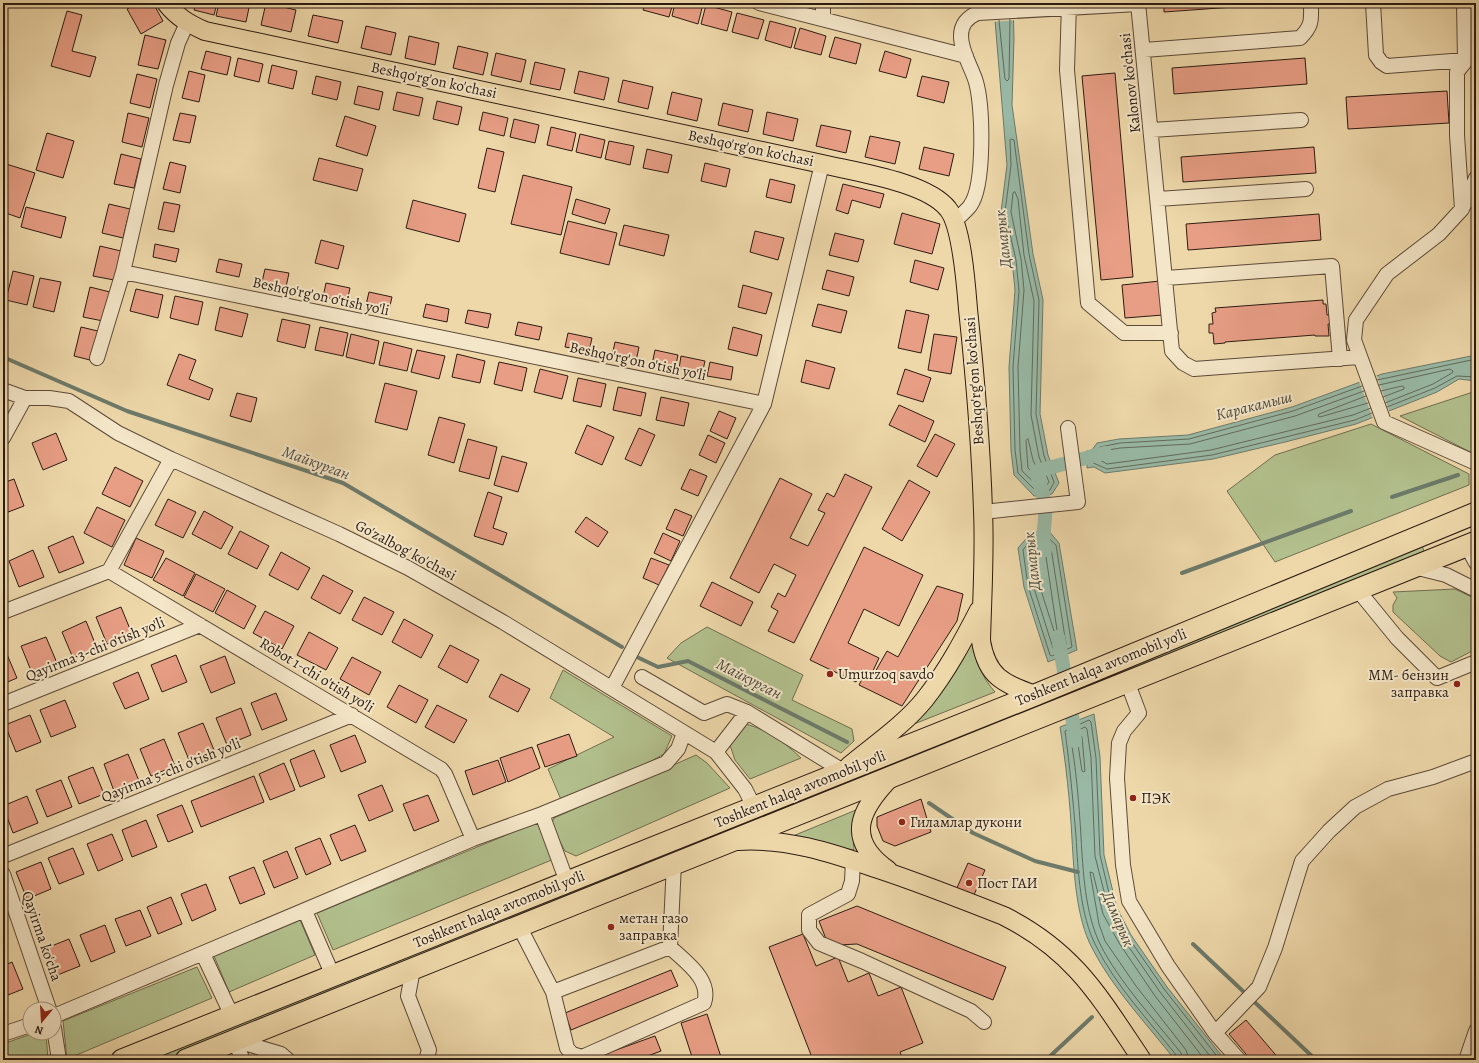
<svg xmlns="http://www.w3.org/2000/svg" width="1479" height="1063" viewBox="0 0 1479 1063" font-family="Alegreya,serif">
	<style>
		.green { fill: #b2c08d; stroke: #6f6e50 }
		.water { fill: #99baa7; stroke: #6d7a6b }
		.pier { fill: #eed8aa }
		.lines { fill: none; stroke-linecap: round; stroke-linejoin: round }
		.shore { stroke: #626a5c; stroke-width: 1 }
		.stream { stroke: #6d7a6b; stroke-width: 4 }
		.canal { stroke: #99baa7; stroke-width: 14 }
		.building { fill: #e89e85; stroke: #2c1b12 }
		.minor-casing { stroke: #5c4a38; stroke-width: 16 }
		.major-casing { stroke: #2c1b12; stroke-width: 20 }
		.highway-casing { stroke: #2c1b12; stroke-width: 23 }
		.minor { stroke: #f4e6c8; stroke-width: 14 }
		.major { stroke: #eed8aa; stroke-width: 18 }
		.highway { stroke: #eed8aa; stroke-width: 21 }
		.poi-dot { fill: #8f2418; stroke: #f4e6c8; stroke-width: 1.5 }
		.labels { text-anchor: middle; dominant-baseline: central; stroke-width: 4; stroke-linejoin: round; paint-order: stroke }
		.street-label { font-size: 15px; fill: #2c1b12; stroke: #f4e6c8 }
		.poi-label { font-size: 15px; fill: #2c1b12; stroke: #f4e6c8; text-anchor: start }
		.water-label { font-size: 16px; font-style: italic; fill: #4d4b3f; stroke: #f4e6c8 }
	</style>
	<rect width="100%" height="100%" fill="#eed8aa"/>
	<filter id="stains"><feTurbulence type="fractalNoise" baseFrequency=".005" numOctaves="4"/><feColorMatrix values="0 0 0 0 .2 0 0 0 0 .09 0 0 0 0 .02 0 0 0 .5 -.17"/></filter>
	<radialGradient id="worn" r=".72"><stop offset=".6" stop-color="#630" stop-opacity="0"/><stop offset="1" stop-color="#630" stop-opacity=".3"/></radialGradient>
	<!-- green -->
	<path class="green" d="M1476,391V455L1400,416Z
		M1371,424L1469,474V485L1275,562L1227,491L1275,455Z
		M1421,543L1424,551L1111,678L1108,670Z
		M1455,589L1476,599V649L1451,662L1440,656L1393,612V605L1397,598L1393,592Z
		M707,627L803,675L792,700L852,729L854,741L841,753L667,658L681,643Z
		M972,643C976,663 982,677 995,692L914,724L956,671Z
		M563,670L672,736L664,754L639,768L562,802L548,769L614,737L550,698Z
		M1003,713L1007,720L633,872L630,864Z
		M746,724C770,731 783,741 801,758L750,779L735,760L730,745Z
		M696,755L707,763L730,788L576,856L565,851L551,825L554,818Z
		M856,810L853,830L854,850L788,838Z
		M538,822L554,859L333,950L317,913Z
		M583,881L587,891L167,1060H139Z
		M300,920L315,955L229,992L214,956Z
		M197,967L212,998L67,1059L63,1021Z
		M34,1033H46L48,1060H3V1044Z"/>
	<!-- water -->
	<path class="water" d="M1013,3L1014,38L1012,105L1033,254L1043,300L1040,414L1048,455L1059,483L1052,494L1034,496L1014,475L1011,451L1009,367L1015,290L1012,260L1001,212L1007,165L995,20Z
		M1476,355V381L1459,379L1437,392L1356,424L1285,442L1213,459L1105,473L1094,467L1087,468V451L1092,450L1097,443L1119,439L1188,435L1292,407L1382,374Z
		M1048,530L1059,543L1077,650L1048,662L1024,587L1018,548L1031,533Z
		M1094,714L1100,757L1104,855L1117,908L1131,935L1167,987L1225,1060H1175C1147,1024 1113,989 1092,948C1076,917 1074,873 1072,839C1070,801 1066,764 1060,727Z"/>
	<!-- pier -->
	<path class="pier" d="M990,3H1015L1016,20L993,22Z
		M1376,374L1390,413L1373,419L1359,381Z"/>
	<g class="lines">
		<!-- shore -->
		<path class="shore" d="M999,20L1005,79L1007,81L1009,79L1010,19
			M1011,139L1014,140L1029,254L1039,300L1036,414L1044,456L1054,482L1050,490L1037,492L1018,473L1015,450L1013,367L1019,291L1016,260L1005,212L1011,165L1010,140Z
			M1015,192L1018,199L1024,255L1034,301L1031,415L1039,457L1049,482L1046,486H1038L1022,471L1020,450L1018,367L1024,290L1021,259L1011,212L1013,193Z
			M1377,380L1476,359
			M1379,385L1450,369L1453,371L1452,373L1433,384L1385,403
			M1362,386L1293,411L1189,439L1120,443L1100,447L1091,455V462L1107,469L1212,455L1355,420L1372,413
			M1364,391L1295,416L1190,444L1120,448L1102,451L1098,459L1107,464L1211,450L1353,415L1371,408
			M1381,391L1402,386L1404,387V389L1383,397
			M1366,396L1319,414L1318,416L1320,417L1368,403
			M1387,407L1435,388L1457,376L1476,377
			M1028,439L1033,460L1040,475L1038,478L1028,468L1026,441Z
			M1045,535L1056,545L1072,647L1052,656L1050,655L1028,586L1023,550L1033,537Z
			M1044,540L1051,548L1066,644L1055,649L1053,648L1033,585L1028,552L1036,542Z
			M1039,547H1042L1045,550L1057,630L1056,632L1054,631L1039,584L1034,553Z
			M1080,735L1082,737L1085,771L1084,772L1082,771L1077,738Z
			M1178,1060L1177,1056C1149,1021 1116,986 1096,946C1080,915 1078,871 1076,836C1073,801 1070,766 1065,731L1089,720L1091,722L1096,758L1100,855L1113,910L1128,937L1164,989L1220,1060
			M1183,1060L1181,1053C1154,1019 1119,982 1100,944C1085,913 1083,871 1081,837C1079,802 1076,768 1070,734L1085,727L1087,729L1091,758L1095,856L1109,911L1124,940L1160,992L1213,1060
			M1189,1060L1186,1050L1136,986L1105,941L1099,924L1090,872L1093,873L1103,914L1119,943L1155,996L1205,1060"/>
		<!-- stream -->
		<path class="stream" d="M3,357L127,411L343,483L622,647
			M1392,497L1458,475
			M1182,573L1351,511
			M637,657L658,667L688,661L847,742
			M929,803L973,833L1035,861L1078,872
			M1193,944L1316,1060
			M1046,1060L1092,1017"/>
		<!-- canal -->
		<path class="canal" d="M1037,471L1105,453
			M1038,478L1046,506L1043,541L1045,550
			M1058,637L1073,722L1075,741"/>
	</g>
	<!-- building -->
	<path class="building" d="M138,3H153L163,21L141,34L127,9Z
		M196,3H217L214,15L194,10Z
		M219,3H250L246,22L216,16Z
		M266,3L296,10L291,32L261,25Z
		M645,3H673L669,17L643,10Z
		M675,3L703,4L698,24L672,16Z
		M1164,3H1289L1164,12Z
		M706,5L732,12L727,31L701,24Z
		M67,11L82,15L72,51L96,57L90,77L51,66Z
		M737,13L764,20L758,39L732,32Z
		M313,15L343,21L338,43L308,36Z
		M770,21L796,28L791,48L765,40Z
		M366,26L396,33L391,55L361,48Z
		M800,28L826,36L821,55L794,48Z
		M145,35L166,40L158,69L138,65Z
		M409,36L439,43L435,65L405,58Z
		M835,37L861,44L856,64L829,57Z
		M458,46L488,53L483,75L453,68Z
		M206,51L231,57L227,75L201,69Z
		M885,51L911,59L906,78L879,71Z
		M496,53L526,60L521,82L491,75Z
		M238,58L263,64L259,82L234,76Z
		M1305,58L1307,84L1174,94L1172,68Z
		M535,62L565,69L560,90L530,84Z
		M272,65L297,71L293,89L268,83Z
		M189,71L205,75L199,102L182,98Z
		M579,71L609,78L604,100L574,93Z
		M1115,73L1133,277L1101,280L1082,76Z
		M137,74L157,79L150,108L130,103Z
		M316,76L341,82L337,100L312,94Z
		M922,76L949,82L944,103L917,96Z
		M623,80L653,87L648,109L618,102Z
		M358,86L383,92L379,110L354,104Z
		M1447,91L1449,123L1348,129L1346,97Z
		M397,92L423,98L419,116L393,110Z
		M672,92L702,99L697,121L667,114Z
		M437,101L462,107L458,125L433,119Z
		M723,103L753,110L748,132L718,125Z
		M483,112L508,118L504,136L479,130Z
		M767,112L798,119L793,141L763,134Z
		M128,113L149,118L142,147L122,142Z
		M180,113L196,116L190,143L173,140Z
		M345,116L376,126L367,156L336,146Z
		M514,119L539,125L535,143L510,137Z
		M821,125L851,131L846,153L816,146Z
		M551,127L576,133L572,151L547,145Z
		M47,133L74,141L63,178L36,170Z
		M580,134L605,140L601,158L576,152Z
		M870,136L900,142L895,164L865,157Z
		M609,141L634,146L630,165L605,159Z
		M924,147L954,154L949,176L919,169Z
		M1314,147L1316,173L1183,182L1181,157Z
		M487,148L504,152L495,192L478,188Z
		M647,149L672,155L668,173L643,168Z
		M121,154L141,159L134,188L114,184Z
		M319,158L363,169L357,191L313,180Z
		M170,162L186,166L180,193L163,189Z
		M3,163L35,173L20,218L3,212Z
		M705,163L730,169L726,187L701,181Z
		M523,175L572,187L561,235L511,224Z
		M770,179L795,185L791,203L766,197Z
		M843,184L884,194L880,208L852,200L848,214L836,210Z
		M576,199L610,209L605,224L572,214Z
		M413,200L466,214L459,242L406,228Z
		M164,202L180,205L174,232L158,229Z
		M109,204L130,209L123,238L102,233Z
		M26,207L66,217L61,238L21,227Z
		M902,213L940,224L932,254L894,244Z
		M1319,214L1321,240L1188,250L1186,224Z
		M568,221L617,233L609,265L560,253Z
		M624,225L669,235L664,256L619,245Z
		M755,231L784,238L778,260L750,252Z
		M835,233L864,240L858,262L829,255Z
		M321,240L344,246L338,269L315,263Z
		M155,244L179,249L176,262L153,257Z
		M100,246L121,251L114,280L93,276Z
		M219,259L242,264L239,277L216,272Z
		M915,260L944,268L938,290L910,282Z
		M265,269L289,273L286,287L262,282Z
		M827,270L854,277L849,296L822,289Z
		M13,271L34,276L27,305L6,300Z
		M40,278L61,282L54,312L33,307Z
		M1160,281L1163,315L1125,318L1122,285Z
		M326,283L350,288L347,301L323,297Z
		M743,285L772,293L766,314L738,307Z
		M90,287L110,292L103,321L83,317Z
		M136,289L163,295L158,318L130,311Z
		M369,292L392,297L389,310L366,305Z
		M175,296L203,302L198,325L170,318Z
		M1323,300V304H1326L1327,315H1331L1332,324H1328L1329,336H1315V335L1225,342V343L1214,344L1213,333H1209V324H1213L1212,313L1216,312L1215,308Z
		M426,304L449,309L447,322L423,317Z
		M818,304L847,311L841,333L812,326Z
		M220,307L248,314L242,337L215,330Z
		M468,310L491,314L488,328L465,323Z
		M906,310L929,315L921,353L898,348Z
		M282,319L310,325L305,348L277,341Z
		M518,322L542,327L539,340L515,335Z
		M81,327L102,332L94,361L74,356Z
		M320,327L348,333L343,356L315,350Z
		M733,327L762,335L757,356L728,349Z
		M568,333L592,338L589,351L565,347Z
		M351,334L379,341L374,364L346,357Z
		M934,334L957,337L951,374L928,370Z
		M384,342L412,349L407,371L379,365Z
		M615,342L639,347L636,361L612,356Z
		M417,350L445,356L439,379L411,372Z
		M655,350L678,355L675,369L652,364Z
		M179,354L196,360L189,379L213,389L209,400L167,385Z
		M457,354L485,361L480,383L452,377Z
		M681,356L705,361L702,374L679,369Z
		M806,360L835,368L829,389L801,382Z
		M499,362L527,368L522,391L494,384Z
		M710,362L733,367L731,380L707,376Z
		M540,369L568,376L562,399L534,392Z
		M905,369L931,378L923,402L897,394Z
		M578,378L606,384L601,407L573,401Z
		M385,383L417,391L407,430L375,422Z
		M618,387L646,393L641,416L613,410Z
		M237,393L257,398L251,422L230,416Z
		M661,397L689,403L684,426L656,420Z
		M899,405L934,421L925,442L889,425Z
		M719,411L736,418L727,439L710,431Z
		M439,417L465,424L454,463L428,455Z
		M587,425L614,437L602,465L575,453Z
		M639,428L655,435L641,466L625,459Z
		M56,433L67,460L43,470L32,443Z
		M935,434L955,444L937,477L917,466Z
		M708,435L725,443L716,463L699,455Z
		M468,439L497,447L489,479L459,471Z
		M502,456L527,463L518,492L494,485Z
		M115,467L143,481L130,507L102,494Z
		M690,469L707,476L698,496L681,489Z
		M845,474L872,487L794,643L768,631L778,611L771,607L778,593L785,597L796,575L774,564L759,593L730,578L780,478L812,494L790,538L808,546L825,513L818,510L827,493L834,497Z
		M14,479L24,506L3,514V483Z
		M909,480L930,492L902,541L882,529Z
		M488,492L502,497L493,528L507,533L503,545L474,536Z
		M168,499L196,512L183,538L155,525Z
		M97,507L125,520L112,547L84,533Z
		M675,509L692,516L683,536L666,529Z
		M204,511L233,527L221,549L192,534Z
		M586,517L608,532L598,547L575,532Z
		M240,531L269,546L257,569L228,554Z
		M663,533L680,541L671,561L654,553Z
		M73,536L84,563L59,573L48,547Z
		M136,538L164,551L152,578L124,565Z
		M864,547L923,575L899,626L864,609L848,643L879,658L871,675L861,670L856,682L810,660Z
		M33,550L44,577L19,587L9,561Z
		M281,552L310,568L298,590L269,575Z
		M166,558L195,573L183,596L153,580Z
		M651,558L669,565L659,585L643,578Z
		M196,574L225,589L213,612L184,597Z
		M323,575L353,591L340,614L311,598Z
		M712,582L753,602L741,626L700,606Z
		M937,586L963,594L957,621L902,706L859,685L864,675L871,679L887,651L898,657Z
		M227,590L256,606L244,629L215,613Z
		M364,597L394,612L382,635L352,620Z
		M121,607L132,634L107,644L96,617Z
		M265,611L294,626L282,649L253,633Z
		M404,619L433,635L421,658L392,642Z
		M86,621L97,648L73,658L62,632Z
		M309,632L338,648L326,670L297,655Z
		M46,637L57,663L32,673L21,646Z
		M450,645L479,660L467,683L438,667Z
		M6,652L17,678L3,684V653Z
		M176,655L187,682L162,692L151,665Z
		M225,656L235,683L211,693L200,666Z
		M352,657L381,672L369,695L340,679Z
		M138,672L149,699L125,709L113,683Z
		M501,674L530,689L518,712L489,697Z
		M399,685L428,700L416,723L387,707Z
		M276,693L287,720L262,730L251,703Z
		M65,700L76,727L51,737L40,710Z
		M437,705L467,720L454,743L425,727Z
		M241,708L251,735L227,745L216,718Z
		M30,715L41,742L16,752L5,725Z
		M203,723L214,750L189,760L178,733Z
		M569,734L577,756L545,767L537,745Z
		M355,735L366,762L341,772L330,745Z
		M164,739L175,766L151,776L140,749Z
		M532,747L540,768L508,782L500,758Z
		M314,750L325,777L300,787L290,760Z
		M128,754L139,781L114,791L104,764Z
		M498,760L506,782L473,795L465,771Z
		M284,763L295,790L270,800L259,774Z
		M93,767L104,794L79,804L68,777Z
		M254,776L264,802L201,827L191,801Z
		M61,780L72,807L47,817L36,790Z
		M382,785L393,811L369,821L358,795Z
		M428,795L439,821L414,831L403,804Z
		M27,796L38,823L13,833L3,806Z
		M921,799L931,832L895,846L883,841L877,826V817Z
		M182,805L193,832L168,842L157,815Z
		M146,820L157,847L132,857L122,830Z
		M355,825L366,851L341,861L330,835Z
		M112,834L123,860L98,871L87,844Z
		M320,838L331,864L306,875L295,848Z
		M73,848L84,874L59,884L48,858Z
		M287,851L298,878L274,888L263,861Z
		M41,862L51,889L27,899L16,872Z
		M968,863L985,870L973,897L956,890Z
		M254,867L265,894L240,904L229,877Z
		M206,884L216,910L192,921L181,894Z
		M171,897L182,924L158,934L147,907Z
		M857,906L1006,967L993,1000L857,944L838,945L826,939L819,921Z
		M140,910L151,936L126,946L115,919Z
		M105,925L115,952L91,962L80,935Z
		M803,934L816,966L838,957L848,982L869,973L878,996L901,987L923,1043L900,1052L903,1060H813L769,947Z
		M69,939L80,966L55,976L44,949Z
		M12,962L23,989L3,997V966Z
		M671,970L678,986L571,1030L565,1013Z
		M707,1014L721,1057L713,1060H693L681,1023Z
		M1246,1020L1280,1060H1251L1229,1034Z
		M655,1036L661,1051L637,1060H608L605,1054Z"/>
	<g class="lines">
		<defs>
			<path id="minor" d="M759,3L966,56
				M1069,3L1067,70L1088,303L1124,333H1171
				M1138,3L1172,351L1183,363L1194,369L1359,357
				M1373,3L1376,55L1381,62L1387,66L1465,60L1464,3
				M823,18V3
				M1476,48L1457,72V135L1462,209L1439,234L1387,274L1356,320L1354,340L1384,422L1476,463
				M1144,50L1300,38C1313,25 1311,20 1311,3
				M1152,130L1301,120
				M1158,199L1306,189
				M1463,207L1476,178
				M955,221C960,216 966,211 970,206C985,186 983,107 976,82C972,68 961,52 961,36C961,25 967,17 978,13L1138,4
				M123,272L764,404
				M1166,278L1332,266L1340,359
				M97,358L123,272L166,85L178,43L187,23
				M3,390L25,398H49L69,401L118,433L171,459L339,534L408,568L503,622L716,752L745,789L754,807
				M3,438L25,398
				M983,512L1078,502L1068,428
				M1467,546L1476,563
				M1414,567L1446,575L1476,590
				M109,571L441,769L445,774L473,839
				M1357,589L1397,638L1437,678L1476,662
				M3,612L109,571L171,459
				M642,677L704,713L727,704L747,712L843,771
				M1127,681L1139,713L1124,731L1119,743L1117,778L1123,865L1129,901L1168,966L1215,1033L1239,1060
				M612,688L764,404L822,164
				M3,704L200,625
				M716,752L747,712
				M542,814L567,882
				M3,856L352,715
				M853,860L852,881L848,894L809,915V930L819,943L862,961L971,1011L984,1022
				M3,874L49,1009
				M305,911L333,976
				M519,926L553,992L670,947L674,863
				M203,954L232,1016
				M413,969L408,996L429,1050L426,1060
				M553,992L567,1048L572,1054L582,1057L704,1003C712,979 685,962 670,947
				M54,1016L473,839L542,814L666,763L678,749L684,733
				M54,1028L59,1060
				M1215,1033L1259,987L1275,948L1302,861L1329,831L1355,807L1388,789L1433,777L1476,761
				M3,1034L30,1025
				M234,1040L281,1054L288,1060
				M234,1040L243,1060
				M1466,1060L1476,1031"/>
			<path id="major" d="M166,3C177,17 189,24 205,31L822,164C856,172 927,182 948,209C962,226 966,285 968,309C975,376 981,444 983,511C985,554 982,598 981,641C987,677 1003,683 1035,695
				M849,766C874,745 904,725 925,699C947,671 963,641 979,610
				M738,841C786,838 830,852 875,868C918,882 961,899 1004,916C1075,952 1099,996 1142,1060
				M888,870C844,839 860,809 891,777"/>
			<path id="highway" d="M122,1060L1035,695L1476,513
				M186,1060L1476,542"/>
		</defs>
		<!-- minor casing -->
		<use href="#minor" class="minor-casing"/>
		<!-- major casing -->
		<use href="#major" class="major-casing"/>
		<!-- highway casing -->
		<use href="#highway" class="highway-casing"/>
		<!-- minor -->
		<use href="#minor" class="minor"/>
		<!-- major -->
		<use href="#major" class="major"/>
		<!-- highway -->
		<use href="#highway" class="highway"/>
	</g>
	<!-- markers -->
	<g class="poi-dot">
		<circle cx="830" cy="674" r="4"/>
		<circle cx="1457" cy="684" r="4"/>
		<circle cx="1133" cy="798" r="4"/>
		<circle cx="902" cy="822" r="4"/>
		<circle cx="969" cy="883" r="4"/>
		<circle cx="611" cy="927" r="4"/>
	</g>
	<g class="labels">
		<!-- street labels -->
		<g class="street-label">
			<text transform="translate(434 80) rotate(12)">Beshqo'rg'on ko'chasi</text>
			<text transform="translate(1130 83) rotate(-96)">Kalonov ko'chasi</text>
			<text transform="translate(751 148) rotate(12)">Beshqo'rg'on ko'chasi</text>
			<text transform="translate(321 296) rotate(12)">Beshqo'rg'on o'tish yo'li</text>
			<text transform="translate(638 361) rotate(12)">Beshqo'rg'on o'tish yo'li</text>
			<text transform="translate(974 381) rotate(-94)">Beshqo'rg'on ko'chasi</text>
			<text transform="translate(406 550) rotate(28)">Go'zalbog' ko'chasi</text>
			<text transform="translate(95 649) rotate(-22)">Qayirma 3-chi o'tish yo'li</text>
			<text transform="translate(1101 667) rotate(-22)">Toshkent halqa avtomobil yo'li</text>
			<text transform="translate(317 675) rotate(31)">Robot 1-chi o'tish yo'li</text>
			<text transform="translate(171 770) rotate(-22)">Qayirma 5-chi o'tish yo'li</text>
			<text transform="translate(800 789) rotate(-22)">Toshkent halqa avtomobil yo'li</text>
			<text transform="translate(499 909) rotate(-22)">Toshkent halqa avtomobil yo'li</text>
			<text transform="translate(42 936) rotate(71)">Qayirma ko'cha</text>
		</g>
		<!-- poi labels -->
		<g class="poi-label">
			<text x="838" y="674">Umurzoq savdo</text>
			<text x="1449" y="675" text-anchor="end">ММ- бензин<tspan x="1449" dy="17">заправка</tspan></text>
			<text x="1141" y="798">ПЭК</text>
			<text x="910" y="822">Гиламлар дукони</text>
			<text x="977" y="883">Пост ГАИ</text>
			<text x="619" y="918">метан газо<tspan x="619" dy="17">заправка</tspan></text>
		</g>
		<!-- water labels -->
		<g class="water-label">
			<text transform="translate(1003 239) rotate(-96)">Дамарык</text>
			<text transform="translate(1254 406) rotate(-14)">Каракамыш</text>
			<text transform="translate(316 463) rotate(20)">Майкурган</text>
			<text transform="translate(1032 561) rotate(-96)">Дамарык</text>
			<text transform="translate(749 679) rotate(27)">Майкурган</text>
			<text transform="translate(1118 919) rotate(67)">Дамарык</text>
		</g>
	</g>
	<!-- margin -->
	<rect width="1479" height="1063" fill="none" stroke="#eed8aa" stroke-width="16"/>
	<rect x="4" y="4" width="1471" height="1055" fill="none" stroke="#2c1b12" stroke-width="2"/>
	<rect x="8" y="8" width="1463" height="1047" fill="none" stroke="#2c1b12"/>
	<!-- north arrow -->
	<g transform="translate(42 1021) rotate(198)"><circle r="19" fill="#f4e6c8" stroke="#a4957f"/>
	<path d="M0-3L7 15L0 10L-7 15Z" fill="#8f2418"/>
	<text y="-6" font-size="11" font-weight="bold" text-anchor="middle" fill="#2c1b12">N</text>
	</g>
	<rect width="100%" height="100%" filter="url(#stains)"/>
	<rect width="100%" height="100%" fill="url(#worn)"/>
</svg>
